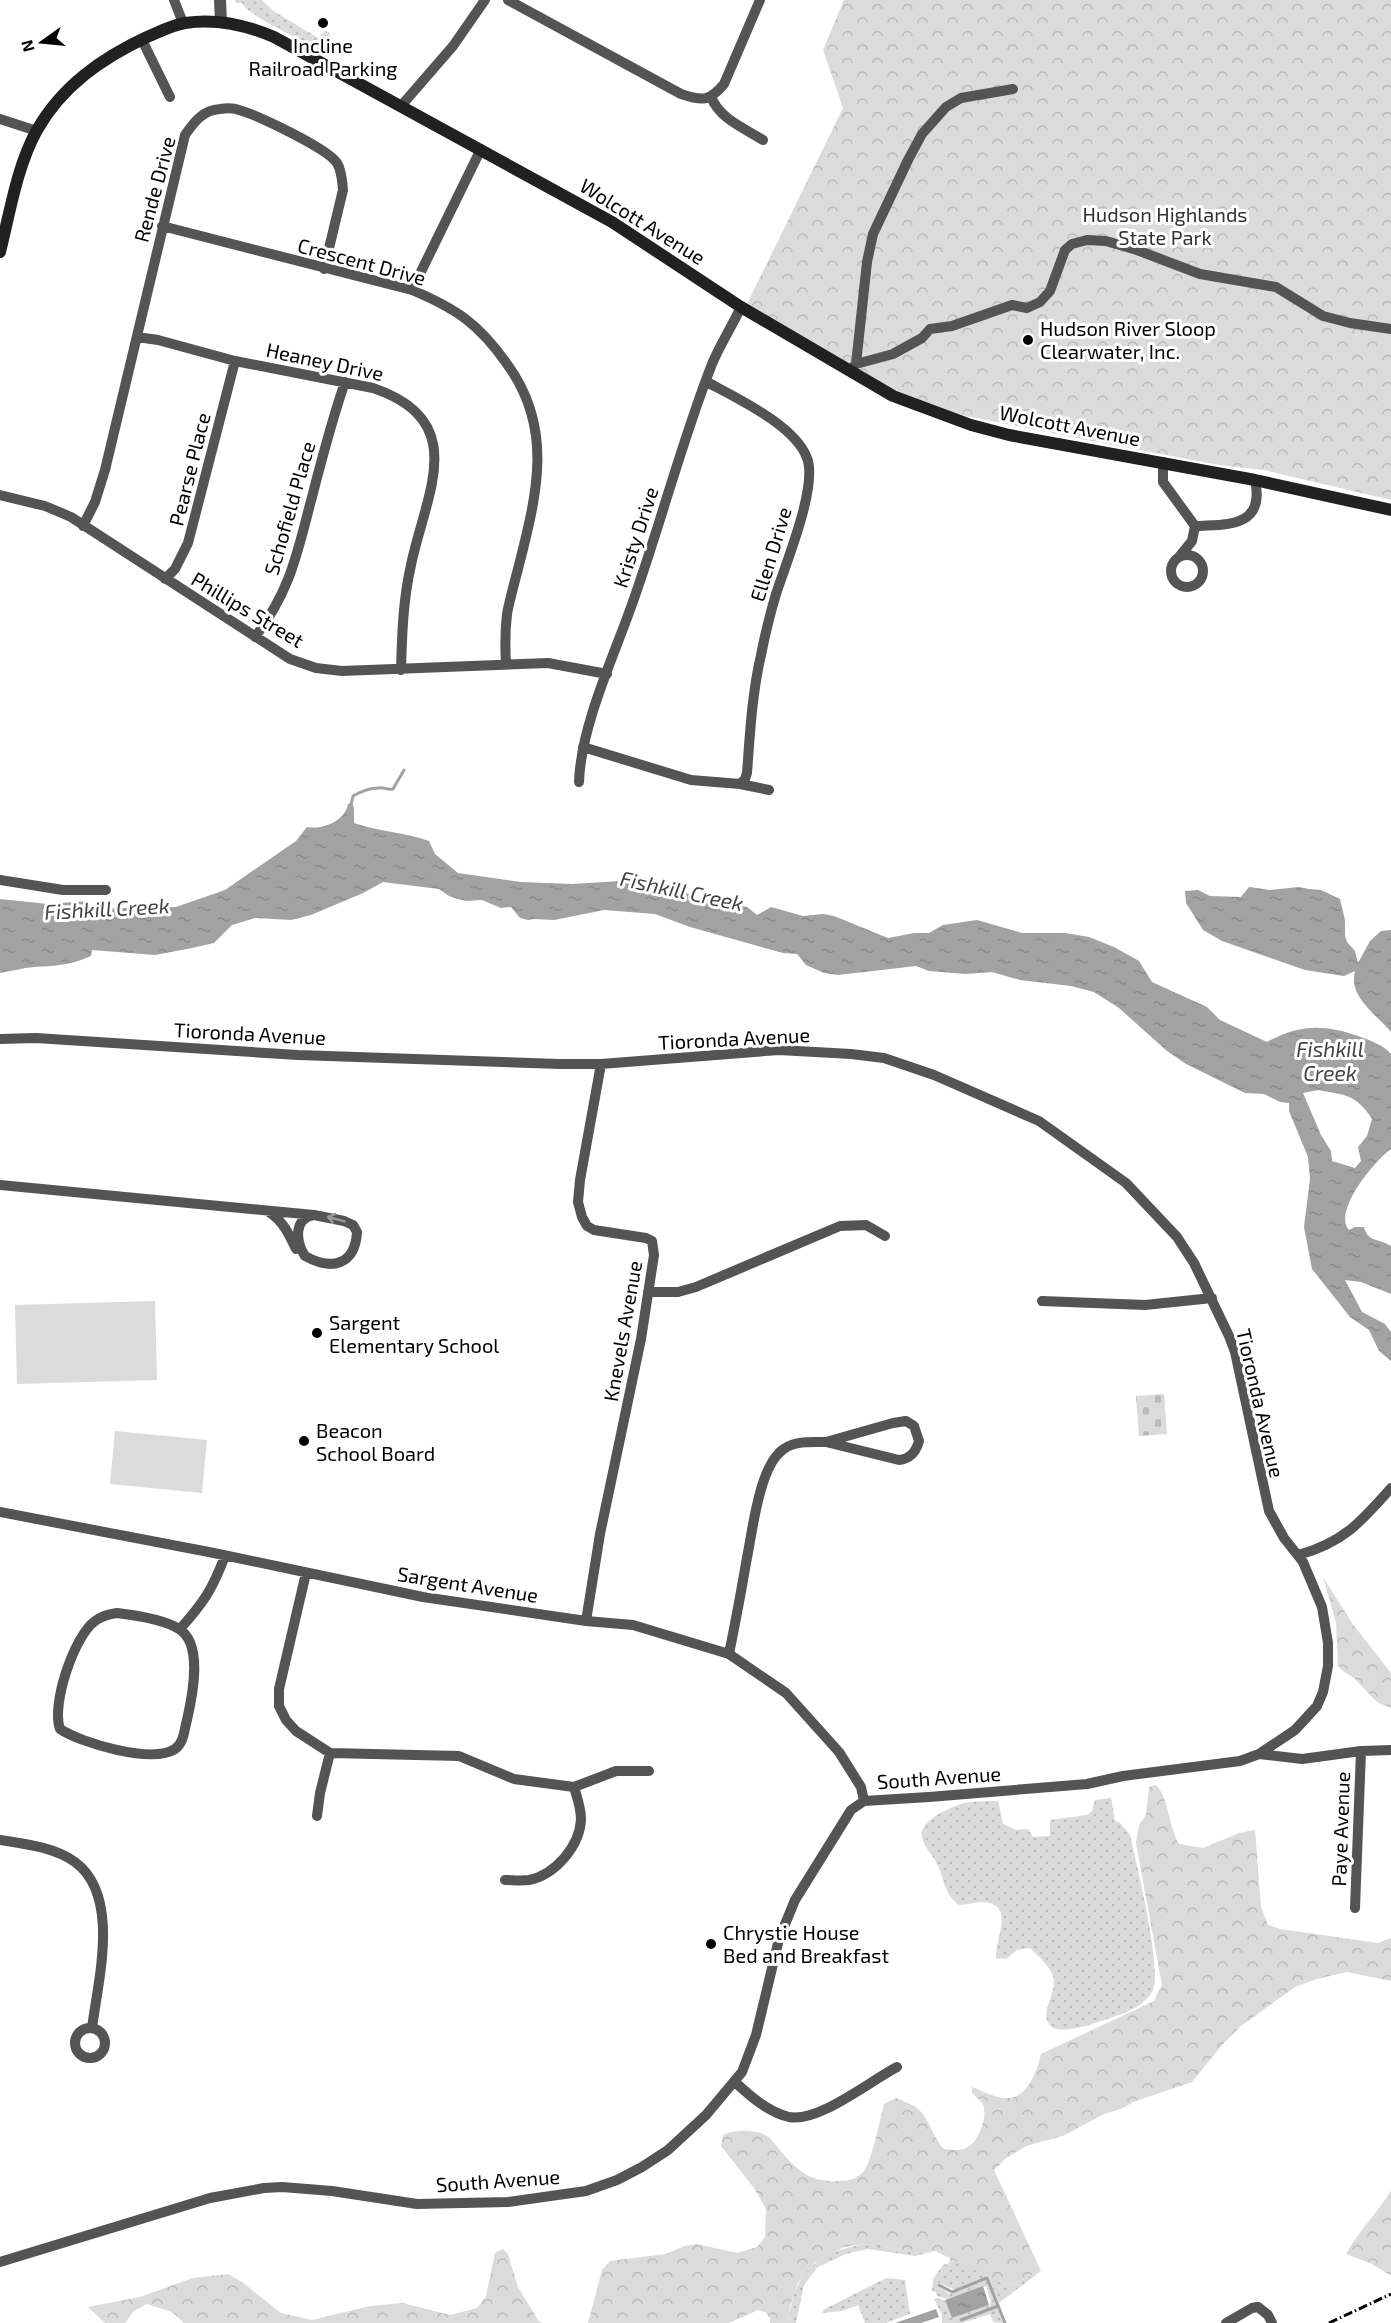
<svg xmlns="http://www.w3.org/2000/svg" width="1391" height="2323" viewBox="0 0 1391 2323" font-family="'Exo 2',sans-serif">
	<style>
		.green { fill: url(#green-dots) }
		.forest { fill: url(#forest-crowns) }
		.cemetery { fill: url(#cemetery-stones) }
		.pitch { fill: #dbdbdb }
		.water { fill: url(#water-ripples); fill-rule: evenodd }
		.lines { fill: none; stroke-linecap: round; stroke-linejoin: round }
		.stream { stroke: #a2a2a2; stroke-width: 3 }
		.minor { stroke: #545454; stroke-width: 10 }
		.tertiary { stroke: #545454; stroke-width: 12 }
		.secondary { stroke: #212121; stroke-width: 12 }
		.rail { stroke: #000; stroke-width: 3; stroke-dasharray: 9 3 1.5 3; stroke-linecap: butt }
		.oneway { stroke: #989898 }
		.poi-dot { fill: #000; stroke: #fff; stroke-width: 2 }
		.labels { text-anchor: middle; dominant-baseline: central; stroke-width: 6; stroke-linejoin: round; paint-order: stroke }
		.poi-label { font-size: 20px; fill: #000; stroke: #fff; text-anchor: start }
		.street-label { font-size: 20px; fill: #000; stroke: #fff }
		.park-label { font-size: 20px; fill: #323232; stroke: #fff }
		.water-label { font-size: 21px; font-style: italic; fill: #434343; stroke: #fff }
	</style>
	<defs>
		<pattern id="green-dots" width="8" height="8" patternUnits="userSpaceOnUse" patternTransform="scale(1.5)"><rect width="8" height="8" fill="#dbdbdb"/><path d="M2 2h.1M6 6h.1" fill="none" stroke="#bababa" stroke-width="1.8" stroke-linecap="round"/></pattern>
		<pattern id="forest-crowns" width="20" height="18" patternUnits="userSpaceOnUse" patternTransform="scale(1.5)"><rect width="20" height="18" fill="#dbdbdb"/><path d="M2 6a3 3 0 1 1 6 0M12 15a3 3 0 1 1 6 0" fill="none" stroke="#bababa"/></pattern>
		<pattern id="cemetery-stones" width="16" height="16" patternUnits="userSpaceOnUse" patternTransform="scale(1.5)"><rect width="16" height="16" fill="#dbdbdb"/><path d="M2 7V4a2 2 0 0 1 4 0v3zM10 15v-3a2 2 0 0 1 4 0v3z" fill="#bababa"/></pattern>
		<pattern id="water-ripples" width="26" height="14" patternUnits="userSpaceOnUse" patternTransform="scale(1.5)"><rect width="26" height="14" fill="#a2a2a2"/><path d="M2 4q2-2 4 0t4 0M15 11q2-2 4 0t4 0" fill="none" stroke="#8a8a8a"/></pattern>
	</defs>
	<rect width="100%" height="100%" fill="#fff"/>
	<!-- green -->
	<path class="green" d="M235,0H262L272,10L318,38L325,31L329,32L331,37L327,45L319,50C303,40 248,16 242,3H236Z
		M1111,1798L1115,1821L1120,1823L1130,1835C1136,1862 1164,1973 1152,1992C1141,2010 1118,2015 1101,2021C1091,2025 1060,2034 1052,2027C1036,2014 1059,1993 1053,1976C1049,1965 1038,1956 1030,1948L1017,1950L1006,1959L996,1958C994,1940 1017,1904 983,1902C975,1902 967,1905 959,1905C944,1894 945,1881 938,1866C934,1857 924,1847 922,1837C918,1821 949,1808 961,1804C973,1801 987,1801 998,1801L1003,1824L1016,1830L1028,1829L1033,1837L1050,1836V1820L1087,1815L1092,1811L1095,1800Z
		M867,2244L918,2253L935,2251L915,2256L868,2249L846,2254L818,2267L804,2285L796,2323H788C794,2272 817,2251 867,2244Z
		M951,2257L1009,2286L1041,2271L999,2303L988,2277L956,2289C948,2289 945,2283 937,2283L938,2286L950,2294L987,2280L1003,2323L993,2322L990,2314L962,2323H942V2315L934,2299L939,2298L945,2301L952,2318L990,2305L991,2302L986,2286L947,2299L937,2296L935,2291L932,2292L933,2279L943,2265L949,2263Z
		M886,2278L905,2280L910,2314L886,2323H865L858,2305L842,2311L822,2313L823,2310Z"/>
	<!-- forest -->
	<path class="forest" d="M844,0H1391V500L1264,470L1219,465L1102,443L936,410L890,389L747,304L843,108L823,50Z
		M1323,1577L1352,1623L1391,1673V1708L1377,1702L1354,1678L1343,1671L1338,1666L1336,1622Z
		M1156,1785C1170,1801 1168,1825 1179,1844L1203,1848L1239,1833L1255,1830L1261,1907L1268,1925L1280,1929L1378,1943L1391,1938V1981L1347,1972L1317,1979L1295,1987L1241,2026L1222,2045L1192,2082L1133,2102L1123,2108L1102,2115L1063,2136L1026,2146L1005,2159L994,2170L1041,2271L1009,2286L935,2251L918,2253L867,2244L844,2247L814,2263L798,2283L790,2306L788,2323H770V2318L765,2312L758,2310L729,2323H588L602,2270L610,2261L665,2254L685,2246L697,2244L737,2253L757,2247L765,2237L766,2209L754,2188L721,2146L723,2135C737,2129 756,2129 769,2137C791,2163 803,2183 839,2181C848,2181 859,2178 864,2171C872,2160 880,2120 884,2104L896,2098C902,2101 909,2103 914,2106C929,2115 932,2137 944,2149C952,2150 961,2151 968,2147C979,2141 989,2114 982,2103C980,2100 975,2096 972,2093V2087C982,2091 994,2097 1004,2098C1028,2100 1037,2071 1041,2054L1154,2001L1162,1985L1136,1843L1139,1825L1146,1815L1149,1787Z
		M1391,2191V2275H1390L1370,2263L1346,2254C1359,2231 1377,2213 1391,2191Z
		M503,2249L508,2254L518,2287L538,2320L542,2323H184L172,2312L147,2304L134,2311L125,2323H105L88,2307L140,2297L193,2278L228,2274L242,2282L281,2313L312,2320L370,2306L403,2303L450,2315L477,2308L486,2296L495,2253Z"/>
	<!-- cemetery -->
	<path class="cemetery" d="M1164,1394L1167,1434L1139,1436L1136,1396Z"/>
	<!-- pitch -->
	<path class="pitch" d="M155,1301L157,1380L17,1384L15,1305Z
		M115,1431L207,1440L202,1493L110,1484Z"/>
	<!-- water -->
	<path class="water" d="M351,803L354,807V823C379,832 405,832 429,841L435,854L458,873L521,882L572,884L637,880L676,889L704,900L747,907L757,915L771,907L803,916L823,914L834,916L888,938L914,933H929L943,925L977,920L1022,933H1065L1089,937L1114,947L1139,961L1152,982L1207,1007L1220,1020L1267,1042C1299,1024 1325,1024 1358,1036C1371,1041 1382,1044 1391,1054V1149C1375,1160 1332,1212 1349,1230L1355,1227H1364C1368,1243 1379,1238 1391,1246V1294L1361,1282L1345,1280L1362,1312L1385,1324L1391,1332V1361L1379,1351L1369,1330L1350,1317L1312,1269L1304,1227L1310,1179L1308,1157L1289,1111V1103L1280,1102L1264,1094L1245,1093L1186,1064L1167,1051L1119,1008L1094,992L1071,986L1020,980L992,972L966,974L929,971L916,966L838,975L824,973L806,965L797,954L783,953L690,927L655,914L604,910L554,920L534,919L528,920L520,918L511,907L501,908L482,900L466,901L458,899L449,896L439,889L383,882L363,893L311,915L291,920L255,918L232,925L214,943L192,948L155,955L92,950L91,956C71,965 55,966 34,967C23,968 11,971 0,973V899L48,904L88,901L89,909L176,907L225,890L296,841L307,827C323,830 345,821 348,804ZM1318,1090C1345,1095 1356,1094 1372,1119L1367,1136L1358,1147L1361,1161L1355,1168L1332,1161L1331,1151L1321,1135L1303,1093Z
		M1249,887L1270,890L1299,887L1309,889L1321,890L1340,899L1345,920V935L1347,942L1355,951L1358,963L1370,941L1381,931L1391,930V1032C1376,1014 1348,997 1355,971L1344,976L1305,970L1222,941L1203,930L1186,903L1185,891L1198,890L1210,896L1241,897Z
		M983,2286L989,2305L952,2318L945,2300Z
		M936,2309L939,2317L921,2323H895Z"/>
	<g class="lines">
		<!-- stream -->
		<path class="stream" d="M351,805L353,796C360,792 369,788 378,788C384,787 387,790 393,789L404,770
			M939,2285L952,2292L987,2278L1005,2323
			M961,2320L998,2306"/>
		<!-- minor -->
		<path class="minor" d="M174,0L183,23
			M508,0L681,94C702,101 709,102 724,84L760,0
			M142,40L170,97
			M711,97C720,119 744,128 763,140
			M401,106L453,46L485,0
			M0,119L37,131
			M162,226L412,290C457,309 479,324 507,364C554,428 537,494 519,565C515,581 510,598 507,614C505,631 505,647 506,664
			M412,290L481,149
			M137,337L158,340L235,361L373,388C471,421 426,493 411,565C403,600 402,635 401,670
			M856,364L867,262L873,234L908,160L922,134L946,107L961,98L1013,89
			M849,371L856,364L893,354L922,338L930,329L952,326L1012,305L1027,308L1040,302L1050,291L1065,250L1072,244L1087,240L1106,241L1137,250L1200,274L1276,287L1323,316L1350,323L1391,329
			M707,382C736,398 795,425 807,458C818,486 786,563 776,594C770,614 765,635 761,655C752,694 750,733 747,773L745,779L740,784
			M1163,462V482L1195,526L1192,541L1179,557
			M0,495L45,506L71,517L290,659L316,668L342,671L548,663L607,674
			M83,526L95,502L105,470L185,135C194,122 203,110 220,109C226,108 234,108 239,110C257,115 327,148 337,163C342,171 342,181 343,190L324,269
			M1195,526C1230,525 1265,526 1255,480
			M1171 571a16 16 0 1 1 32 0a16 16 0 1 1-32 0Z
			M165,579L175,569L188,543L235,361
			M255,637C291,590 297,553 312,497C322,458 332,420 345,382
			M583,747L691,780L740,784L769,790
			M579,782C581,722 618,648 637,590C663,515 683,438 712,364C720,345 732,326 741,307
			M0,880L63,890H106
			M0,1039L36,1038L298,1055L560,1064H601L779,1050L851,1054L884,1058L934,1075L1039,1121L1126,1183L1177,1237L1194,1263L1229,1336L1235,1352L1269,1511L1284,1538L1303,1562L1322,1607L1328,1643V1666L1323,1692L1317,1706L1295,1730L1259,1754L1240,1761L1123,1776L1087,1784L929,1797L864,1801L851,1810L795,1900L779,1939L756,2035L742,2072L706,2115L668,2150L642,2167L617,2180L586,2191L508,2202L417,2204L332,2191L282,2187L264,2188L210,2198L0,2262
			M0,1185L314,1215L344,1221L353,1225L357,1232C355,1265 332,1271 305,1256C296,1242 293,1218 314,1215
			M269,1212C283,1221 289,1234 296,1249
			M648,1292H678L696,1287L840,1226L866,1225L885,1236
			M1042,1301L1145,1305L1212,1298
			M906,1421L914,1426L919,1441C916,1452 910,1459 899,1460L826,1442L893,1423Z
			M0,1512L214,1553L423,1597L586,1621L633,1625L729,1654L786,1693L839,1752L861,1787L864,1801
			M1298,1555C1343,1543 1361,1522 1391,1488
			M306,1573L279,1689V1706L286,1720L296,1731L330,1753L459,1756L514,1779L574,1787C577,1797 581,1808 581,1819C580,1846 555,1875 529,1880C521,1881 512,1880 505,1880
			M117,1613C134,1615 165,1620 179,1629C204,1644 192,1698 187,1720C184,1730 184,1743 175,1749C152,1764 81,1743 60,1729C51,1705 74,1636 95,1621C102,1616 109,1614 117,1613Z
			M586,1621L600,1534L641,1339L654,1255L652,1241L646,1238L594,1230L587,1226L582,1217L578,1202L580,1180L601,1064
			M180,1629C204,1602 212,1590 225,1556
			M729,1654C735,1624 741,1593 746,1563C752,1535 758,1474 779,1453C791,1440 810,1442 826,1442
			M1259,1754L1302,1759L1361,1751L1391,1750
			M574,1787L616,1771H649
			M317,1816L320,1793L330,1753
			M0,1840C25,1844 54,1847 75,1862C121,1896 98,1980 92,2028
			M1355,1908L1361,1751
			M75 2043a15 15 0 1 1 30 0a15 15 0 1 1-30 0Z
			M735,2082C750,2096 768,2112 789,2117C818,2123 870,2081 897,2067
			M1226,2323L1252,2308L1258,2307L1268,2315L1272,2323"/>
		<!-- tertiary -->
		<path class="tertiary" d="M220,0L221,22"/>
		<!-- secondary -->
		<path class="secondary" d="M0,252C10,212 17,166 37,130C62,86 102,58 147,37C159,32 172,25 185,23C217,18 246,25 274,37L612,222L741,307L893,396L971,425L1009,435L1255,480L1391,510"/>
		<!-- rail -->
		<path class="rail" d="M1329,2323L1391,2294"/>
	</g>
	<!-- one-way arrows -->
	<defs><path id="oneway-shaft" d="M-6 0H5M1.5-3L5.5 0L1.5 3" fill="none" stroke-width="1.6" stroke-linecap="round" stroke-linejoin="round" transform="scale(1.5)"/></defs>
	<use class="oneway" href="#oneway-shaft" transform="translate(336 1219) rotate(-165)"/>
	<!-- markers -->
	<g class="poi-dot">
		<circle cx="323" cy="23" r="6"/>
		<circle cx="1028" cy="340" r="6"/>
		<circle cx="317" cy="1333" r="6"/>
		<circle cx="304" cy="1441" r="6"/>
		<circle cx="711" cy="1944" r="6"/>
	</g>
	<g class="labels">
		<!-- poi labels -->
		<g class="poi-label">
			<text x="323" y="45" text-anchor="middle">Incline<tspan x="323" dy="23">Railroad Parking</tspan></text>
			<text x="1040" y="328">Hudson River Sloop<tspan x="1040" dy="23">Clearwater, Inc.</tspan></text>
			<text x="329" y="1322">Sargent<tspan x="329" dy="23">Elementary School</tspan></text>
			<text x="316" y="1430">Beacon<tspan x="316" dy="23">School Board</tspan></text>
			<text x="723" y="1932">Chrystie House<tspan x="723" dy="23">Bed and Breakfast</tspan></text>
		</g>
		<!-- street labels -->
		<g class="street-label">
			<text transform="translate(154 189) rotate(-75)">Rende Drive</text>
			<text transform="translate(643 221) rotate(32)">Wolcott Avenue</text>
			<text transform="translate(362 261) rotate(15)">Crescent Drive</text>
			<text transform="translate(325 361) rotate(12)">Heaney Drive</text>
			<text transform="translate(1070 425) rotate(11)">Wolcott Avenue</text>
			<text transform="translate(189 469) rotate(-76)">Pearse Place</text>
			<text transform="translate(289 508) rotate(-74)">Schofield Place</text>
			<text transform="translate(635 537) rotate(-72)">Kristy Drive</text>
			<text transform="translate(770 554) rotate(-73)">Ellen Drive</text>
			<text transform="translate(248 609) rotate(31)">Phillips Street</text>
			<text transform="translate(250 1033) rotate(3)">Tioronda Avenue</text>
			<text transform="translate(734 1038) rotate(-3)">Tioronda Avenue</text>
			<text transform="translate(622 1331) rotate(-80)">Knevels Avenue</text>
			<text transform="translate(1261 1403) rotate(77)">Tioronda Avenue</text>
			<text transform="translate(468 1584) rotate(9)">Sargent Avenue</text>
			<text transform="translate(939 1777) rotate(-4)">South Avenue</text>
			<text transform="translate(1340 1829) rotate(-88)">Paye Avenue</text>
			<text transform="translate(498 2180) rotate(-4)">South Avenue</text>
		</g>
		<!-- park labels -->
		<g class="park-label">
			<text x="1165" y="214">Hudson Highlands<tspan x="1165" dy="23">State Park</tspan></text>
		</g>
		<!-- water labels -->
		<g class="water-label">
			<text transform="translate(682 890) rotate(12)">Fishkill Creek</text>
			<text transform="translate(107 908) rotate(-3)">Fishkill Creek</text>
			<text x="1330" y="1048">Fishkill<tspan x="1330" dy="24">Creek</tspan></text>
		</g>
	</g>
	<!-- north arrow -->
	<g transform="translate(42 42) rotate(255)" stroke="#ffffff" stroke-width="4.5" paint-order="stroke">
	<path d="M0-4.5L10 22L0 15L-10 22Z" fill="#000000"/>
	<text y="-9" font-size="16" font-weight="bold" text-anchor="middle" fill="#000000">N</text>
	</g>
</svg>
